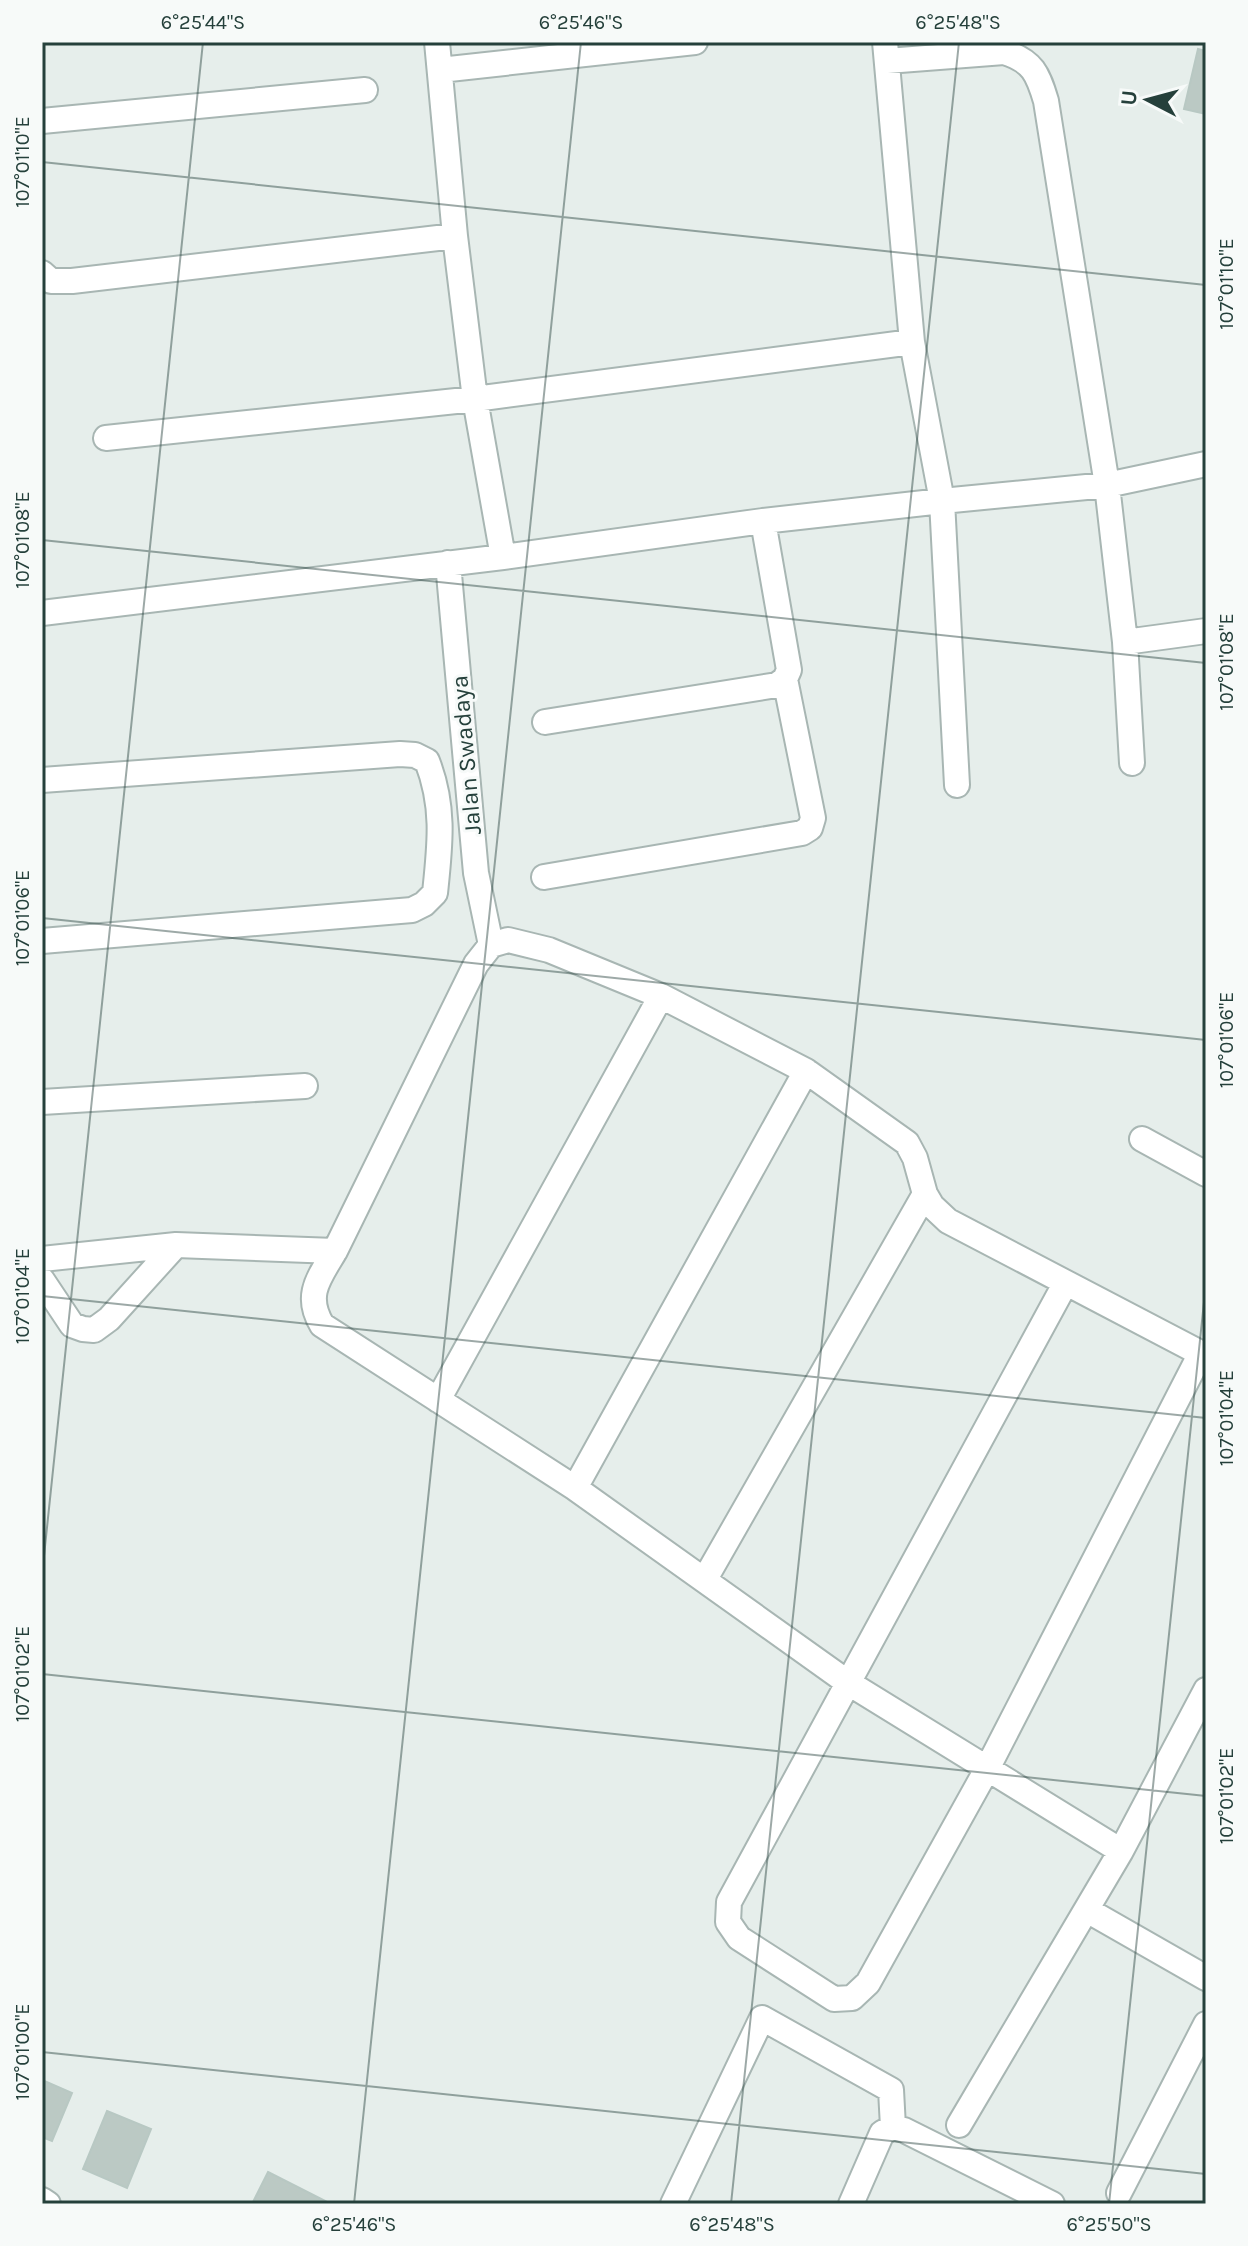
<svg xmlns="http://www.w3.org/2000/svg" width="1248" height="2246" viewBox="0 0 1248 2246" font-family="Karla,sans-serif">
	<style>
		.building { fill: #bbc9c4; stroke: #b8c8c3; stroke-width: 2 }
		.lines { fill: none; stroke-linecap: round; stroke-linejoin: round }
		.minor-casing { stroke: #a8b6b3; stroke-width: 28 }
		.minor { stroke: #fff; stroke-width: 24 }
		.ticks { fill: none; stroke: #25403b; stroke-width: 2; stroke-opacity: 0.45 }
		.labels { text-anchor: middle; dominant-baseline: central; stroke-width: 6; stroke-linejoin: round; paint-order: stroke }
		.street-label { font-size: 24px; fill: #25403b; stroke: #f7faf9 }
		.neatline { fill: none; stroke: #25403b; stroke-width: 3 }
		.ticks-label { font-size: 20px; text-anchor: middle; fill: #25403b }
	</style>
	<rect width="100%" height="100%" fill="#e6eeeb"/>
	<!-- building -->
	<path class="building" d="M1198,49L1206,51V114L1184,109Z
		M42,2080L72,2093L52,2141L42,2137Z
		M107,2111L151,2129L127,2188L83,2169Z
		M268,2172L331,2204H252Z"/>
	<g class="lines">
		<defs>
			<path id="minor" d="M437,42L455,236L475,399L503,557
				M885,42L912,342L942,501L957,785
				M887,61L1004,52C1033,61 1038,74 1046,101L1107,485L1125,642L1132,763
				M440,70L695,42
				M42,121L365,90
				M42,273L51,281H72L455,236
				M106,438L475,399L912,342
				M448,563L476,873L491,945
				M42,613L503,557L763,521L942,501L1107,485L1206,464
				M1125,642L1206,631
				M545,722L777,685L785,679L789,670L763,521
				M42,780L400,754L415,755L427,761C445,807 440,845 435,893L424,904L412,910L42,941
				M544,877L802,833L810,828L813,818L785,679
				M42,1102L305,1086
				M1142,1139L1206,1174
				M42,1259L176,1245L335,1251
				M42,1280L72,1325L83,1329L94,1330L109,1319L176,1245
				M1065,1284L729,1902L728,1922L739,1938L834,1999L852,1998L868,1983L987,1769L1201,1353
				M438,1400L661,996
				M575,1488L806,1071
				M705,1579L925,1194
				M1121,1851L847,1682L575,1488L322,1325C304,1295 319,1278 335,1251L476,964L491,945L508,940L549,950L661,996L806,1071L907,1143L915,1158L925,1194L932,1206L948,1221L1206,1356
				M1087,1910L1206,1978
				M959,2125L1121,1851L1206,1690
				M1119,2193L1206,2024
				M42,2200L48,2204
				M673,2204L762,2018L891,2090L893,2127
				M851,2204L882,2133L893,2127L904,2130L1052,2204"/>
		</defs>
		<!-- minor casing -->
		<use href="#minor" class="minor-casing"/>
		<!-- minor -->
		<use href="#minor" class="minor"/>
	</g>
	<!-- ticks -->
	<path class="ticks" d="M42,162L1206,285M42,540L1206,663M42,918L1206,1040M42,1296L1206,1418M42,1575L203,42M42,1674L1206,1796M42,2052L1206,2174M354,2204L581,42M731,2204L959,42M1109,2204L1206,1283"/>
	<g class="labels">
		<!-- street labels -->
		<g class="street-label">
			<text transform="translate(466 755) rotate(-95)">Jalan Swadaya</text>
		</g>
	</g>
	<!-- border -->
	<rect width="1248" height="2246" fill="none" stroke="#f7faf9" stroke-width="88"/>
	<!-- north arrow -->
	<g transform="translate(1148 100) rotate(276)" stroke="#f7faf9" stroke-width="6" paint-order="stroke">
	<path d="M0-6L14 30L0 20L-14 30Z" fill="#25403b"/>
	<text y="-12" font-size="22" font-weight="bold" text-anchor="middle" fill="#25403b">U</text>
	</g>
	<rect x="44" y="44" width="1160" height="2158" class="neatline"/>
	<g class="ticks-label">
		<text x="203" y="29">6°25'44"S</text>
		<text x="581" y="29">6°25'46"S</text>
		<text x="958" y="29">6°25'48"S</text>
		<text transform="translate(22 162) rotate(-90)" y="7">107°01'10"E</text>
		<text transform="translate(1226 284) rotate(-90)" y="7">107°01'10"E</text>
		<text transform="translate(22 540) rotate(-90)" y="7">107°01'08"E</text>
		<text transform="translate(1226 662) rotate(-90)" y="7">107°01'08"E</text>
		<text transform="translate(22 918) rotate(-90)" y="7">107°01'06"E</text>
		<text transform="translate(1226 1040) rotate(-90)" y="7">107°01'06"E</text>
		<text transform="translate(22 1296) rotate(-90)" y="7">107°01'04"E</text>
		<text transform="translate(1226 1418) rotate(-90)" y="7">107°01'04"E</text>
		<text transform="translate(22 1674) rotate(-90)" y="7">107°01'02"E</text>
		<text transform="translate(1226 1796) rotate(-90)" y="7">107°01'02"E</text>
		<text transform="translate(22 2052) rotate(-90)" y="7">107°01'00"E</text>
		<text x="354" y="2231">6°25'46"S</text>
		<text x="732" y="2231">6°25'48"S</text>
		<text x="1109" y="2231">6°25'50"S</text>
	</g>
</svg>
